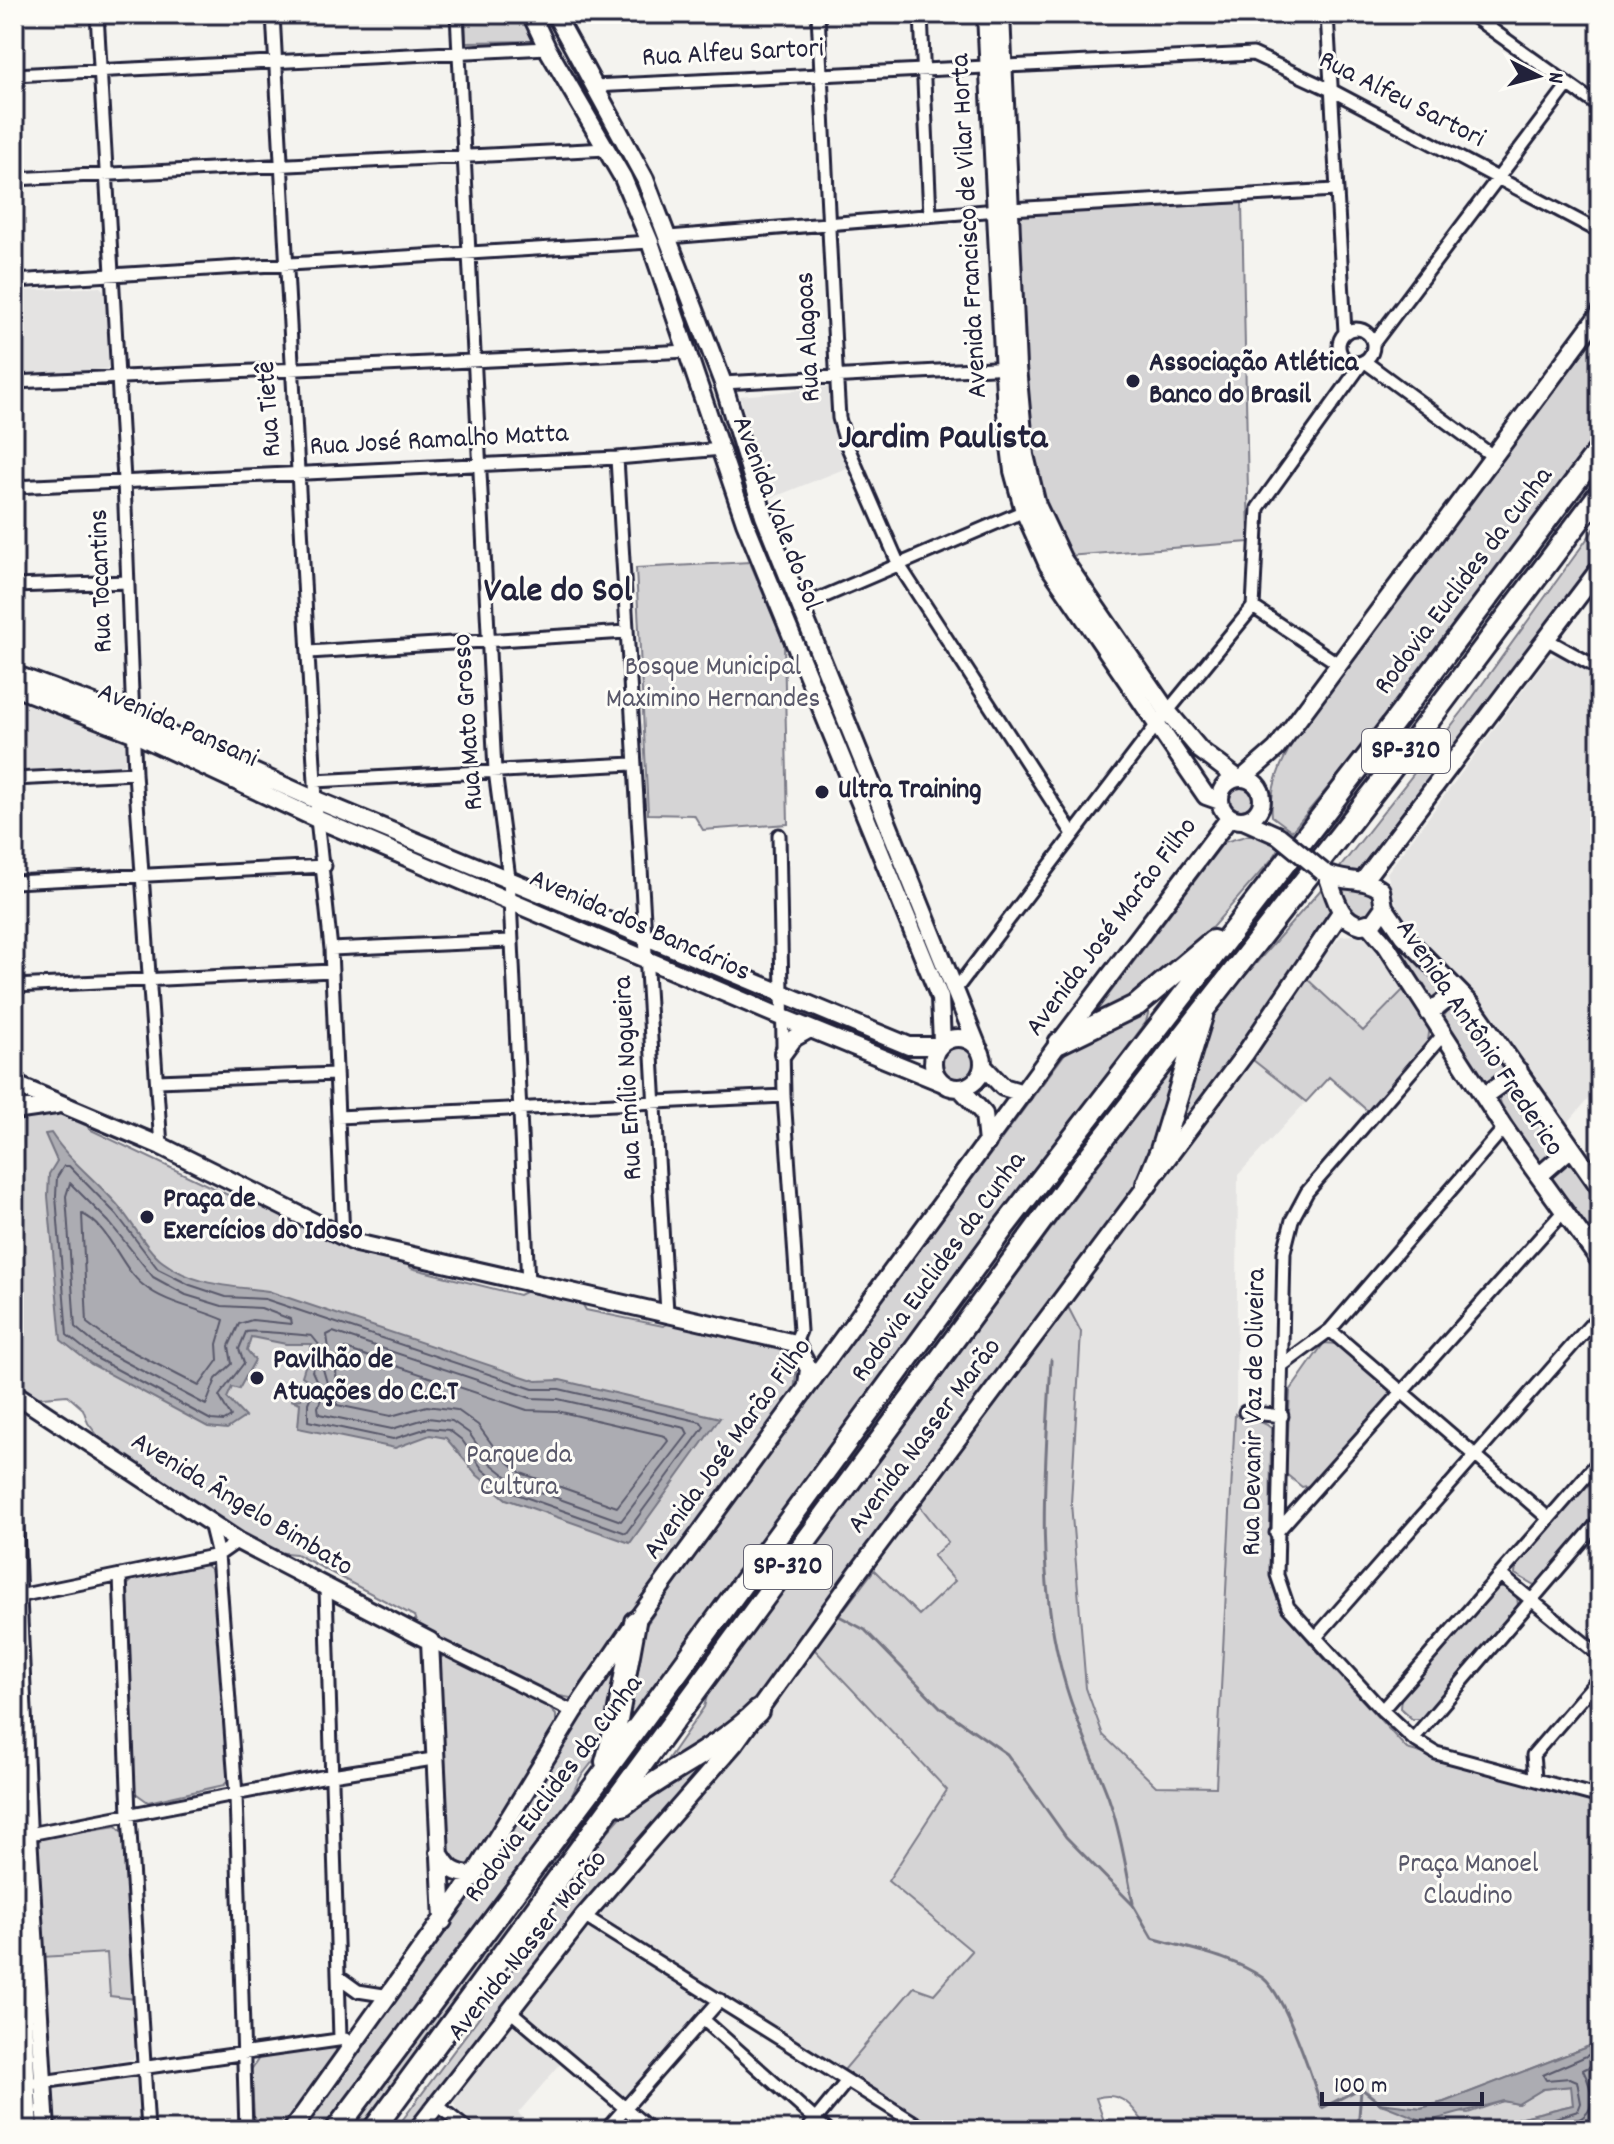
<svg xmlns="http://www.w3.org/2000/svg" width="1614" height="2144" viewBox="0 0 1614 2144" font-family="Dekko,sans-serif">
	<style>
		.built { fill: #e4e3e2 }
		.green { fill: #d5d4d5; stroke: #7c7b88; stroke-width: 2 }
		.water { fill: #acacb2; stroke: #757582; stroke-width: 2 }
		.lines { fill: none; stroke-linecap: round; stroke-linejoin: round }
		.shore { stroke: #59596b; stroke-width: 2 }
		.stream { stroke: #757582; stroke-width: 3 }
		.street-casing { stroke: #22223b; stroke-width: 17 }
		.secondary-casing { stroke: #22223b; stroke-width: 22 }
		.highway-casing { stroke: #22223b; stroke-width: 26 }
		.street { stroke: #fdfcf7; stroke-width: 11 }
		.secondary { stroke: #fdfcf7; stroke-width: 16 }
		.highway { stroke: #fdfcf7; stroke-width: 20 }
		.secondary-bridge-casing { stroke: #22223b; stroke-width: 22; stroke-linecap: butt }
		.secondary-bridge { stroke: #fdfcf7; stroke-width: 16 }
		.poi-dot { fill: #22223b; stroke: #fdfcf7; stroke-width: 3 }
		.labels { text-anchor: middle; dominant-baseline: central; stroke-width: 6; stroke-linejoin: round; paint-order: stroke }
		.shield { fill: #fdfcf7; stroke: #646373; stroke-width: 2 }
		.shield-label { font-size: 26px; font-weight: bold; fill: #22223b }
		.street-label { font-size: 28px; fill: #22223b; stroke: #fdfcf7 }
		.poi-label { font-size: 28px; font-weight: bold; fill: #22223b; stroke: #fdfcf7; text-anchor: start }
		.park-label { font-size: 28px; fill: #585769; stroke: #fdfcf7 }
		.district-label { font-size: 36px; font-weight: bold; fill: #22223b; stroke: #fdfcf7 }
	</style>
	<rect width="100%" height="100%" fill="#f4f3ef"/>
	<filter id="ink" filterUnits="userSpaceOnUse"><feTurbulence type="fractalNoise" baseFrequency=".0125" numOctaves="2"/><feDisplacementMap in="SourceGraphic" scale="16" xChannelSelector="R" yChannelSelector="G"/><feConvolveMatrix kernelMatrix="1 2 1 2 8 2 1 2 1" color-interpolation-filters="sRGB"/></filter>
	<g filter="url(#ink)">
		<!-- built -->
		<path class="built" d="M100,287L107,293L113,363L106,369L14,377V291Z
			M830,387L833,427L849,467L769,499L740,396Z
			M1556,655L1570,659L1600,678V1085L1566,1125L1475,998L1403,925L1387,873L1546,659Z
			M14,691L119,735L126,743V762L122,765L14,772Z
			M1362,934L1374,939L1405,988L1364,1031L1305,978L1341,936Z
			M1248,1056L1306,1102L1238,1175L1236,1406L1217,1787L1156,1786L1103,1735L1086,1688L1071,1503L1081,1332L1066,1303Z
			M920,1506L949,1542L955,1581L920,1615L874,1570Z
			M814,1649L947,1790L888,1881L972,1950L934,1994L914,1988L844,2070L601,1916L598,1908L719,1775Z
			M595,1929L709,1998L710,2005L633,2094L622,2095L526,2013L523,2005L584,1930Z
			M108,1953L136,1999L138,2052L133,2059L55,2071L49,2066L42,1957Z
			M508,2022L517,2023L563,2061L518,2113L534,2128L532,2130H481L457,2112L453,2099Z
			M133,2074L141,2082L143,2130H52L51,2095L54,2088Z"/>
		<!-- green -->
		<path class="green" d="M465,14H526L538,41L466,42Z
			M1242,203L1249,542L1067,556L1042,503L1029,454L1012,214Z
			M1600,330V431L1388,715L1292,831L1272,816C1268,776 1293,742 1313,709Z
			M1600,458V484L1318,854L1307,844Z
			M1600,521V561L1356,877L1338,870L1462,712Z
			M750,562L784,643L788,824L703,830L694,815L648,814L636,568Z
			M1223 799a19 19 0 1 1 38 0a19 19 0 1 1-38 0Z
			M1253,834L1266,838L1279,849L1273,858L1173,972L1086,1025L1224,842Z
			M1292,860L1304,871L365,2130H349L972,1278Z
			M1333,879L1369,890L1378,898L1375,917L1351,918Z
			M1324,886L1333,901L1326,924L1182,1126L1178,1123L1209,1017Z
			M1385,924L1447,991L1431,1003L1381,933Z
			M1305,977L1363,1031L1405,988L1430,1026L1427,1048L1370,1113L1329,1077L1306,1102L1248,1056Z
			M1461,1003L1505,1061V1072L1490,1083L1481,1082L1441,1021L1449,1008Z
			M1150,1006L1146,1022L635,1714L627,1716L637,1639L695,1553L1075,1040Z
			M936 1063a22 22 0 1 1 44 0a22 22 0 1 1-44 0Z
			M1182,1052L1154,1161L742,1723L663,1766L704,1707L708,1692Z
			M1515,1083L1523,1085L1563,1144L1544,1164L1538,1163L1501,1104L1499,1097Z
			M44,1107L83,1117L89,1129L249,1205H264L404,1259L411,1268L519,1295L531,1289L580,1300L586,1310L663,1326L674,1321L795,1351L790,1358L797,1365L794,1392L576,1699L543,1693L418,1628L414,1616L296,1554L274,1552L208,1512L101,1440L88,1423L83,1409L67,1395L30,1398L14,1386V1115Z
			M1567,1164L1581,1166L1600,1196V1251L1553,1185L1552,1174Z
			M1066,1303L1081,1332L1071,1503L1086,1688L1103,1735L1156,1786L1216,1787L1235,1414C1247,1423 1261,1418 1271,1428L1270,1576L1282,1609L1310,1643L1407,1749L1591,1801L1600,1814V2042L1444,2102L1421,2108L1382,2105L1468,2113L1503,2101L1518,2104L1543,2089L1572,2086L1573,2105L1518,2118L1502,2130H1149C1135,2110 1123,2089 1096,2098L1107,2130H940L844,2070L914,1987L934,1994L972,1951L888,1881L947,1790L814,1649L874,1570L919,1615L955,1581L933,1556L948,1542L920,1506Z
			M1324,1343L1337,1344L1390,1388L1388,1401L1312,1485L1302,1487L1286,1474L1290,1391Z
			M1600,1469V1513L1536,1586L1515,1574L1516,1565Z
			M205,1565L213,1571L229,1780L224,1785L148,1802L134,1792L126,1586L135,1578Z
			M1498,1587H1507L1517,1595L1518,1606L1422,1719H1412L1400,1708L1401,1697Z
			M626,1649L610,1739L580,1778L572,1795L327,2130H297L519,1814Z
			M449,1653L545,1703L556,1715V1723L470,1864L463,1867L448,1859L438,1659Z
			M703,1758L710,1760L409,2130H395L496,1994L601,1839L627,1810Z
			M116,1826L124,1834L136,1999L110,1996L107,1953L42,1957L35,1846L41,1838Z
			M334,2046L337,2052L281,2130H255L251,2070L259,2058Z"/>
		<!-- water -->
		<path class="water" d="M51,1133C67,1158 92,1177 113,1200C129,1216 146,1250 163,1262C195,1286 231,1286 268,1291L536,1381L560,1380L720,1418L630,1543L506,1499L477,1475L446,1438L430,1435L395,1448L298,1428L300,1403L291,1400L301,1399L309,1381L302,1376L312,1344H286L251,1337L247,1350L255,1360L239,1389L232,1387L227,1398L245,1417L227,1429L208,1427L91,1364L61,1340L48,1196L49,1174L57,1161L45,1134Z
			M1600,2042V2130H1502L1518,2118L1573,2105L1571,2086L1543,2089L1518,2104L1503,2101L1426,2122L1379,2103L1421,2108L1444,2102Z"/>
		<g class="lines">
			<!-- shore -->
			<path class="shore" d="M64,1166H69L117,1215L158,1269L190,1285L226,1297L265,1299L533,1389H559L701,1422L704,1427L626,1533L511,1492L483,1470L462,1440L449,1430L428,1428L393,1439L308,1421V1403L317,1382L312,1371L320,1346L312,1336C301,1335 251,1330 246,1332L239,1349L244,1363L219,1396L231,1417L224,1421L211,1420L96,1358L67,1335L56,1196L57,1177Z
				M70,1183L109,1222L153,1277L186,1295L222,1306L261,1308L290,1319L291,1324L252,1320L239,1324L229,1346L232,1364L216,1379L206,1405L101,1349L75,1327L66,1196Z
				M82,1214C109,1225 120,1267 143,1285C166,1304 198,1308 224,1320L217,1344L218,1360L199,1386L108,1339L87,1323Z
				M333,1332L531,1398L558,1399L685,1428L688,1434L621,1521L515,1483L490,1463L469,1433L452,1421L428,1418L392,1429L319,1414L318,1407L327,1383L323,1369L329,1349L327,1335Z
				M346,1349L527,1410L557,1411L665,1436L668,1441L617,1507L521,1473L499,1454L478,1425L457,1410L427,1406L391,1416L337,1405L336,1367L341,1351Z
				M1516,2130L1578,2111L1581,2103L1577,2081L1570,2078L1546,2080L1543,2075L1600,2050
				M1547,2130C1586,2121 1604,2112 1583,2070L1600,2061"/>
			<!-- stream -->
			<path class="stream" d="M1051,1360C1046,1462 1035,1564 1060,1664C1071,1711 1091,1752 1108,1796C1120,1830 1126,1868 1133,1903
				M839,1616L865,1630L941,1708L1007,1754L1066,1837L1133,1905L1152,1938C1188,1949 1232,1956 1263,1978C1285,1995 1313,2080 1322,2108L1361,2088L1381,2104
				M1358,2130L1361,2090"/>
			<defs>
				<path id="street" d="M97,14L124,480L135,773L161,1146
					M273,14L317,819L331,949L343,1238
					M457,14L495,771L509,878L528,1283
					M818,14L836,367L839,418L846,443L899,565L1073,834
					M921,14L930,215
					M1327,14L1345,332
					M1470,14L1600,107
					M14,75L547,48
					M594,86L1253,54L1331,90L1600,232
					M14,179L607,149
					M669,237L1010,209L1335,190
					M14,281L650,242
					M1339 346a17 17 0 1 1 34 0a17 17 0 1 1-34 0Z
					M1373,344L1568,85
					M1364,361L1494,457
					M14,382L689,351
					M723,383L1010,367
					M617,458L667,1312
					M14,487L617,458L722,449
					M14,586L128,582
					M802,606L1029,509
					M1253,607L1340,665
					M1546,639L1600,669
					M309,652L626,632
					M14,779L135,773
					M315,781L632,764
					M779,835L784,1096L800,1331L795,1343
					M14,882L325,866
					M331,949L509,941
					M14,986L332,971
					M956,989L1158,723L1253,607L1258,508L1363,362
					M1442,1036L1307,1192L1292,1220L1284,1252L1277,1575L1288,1607L1382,1710L1413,1739L1436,1753L1600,1797
					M158,1081L336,1074
					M338,1117L784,1096
					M1330,1330L1548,1518
					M1284,1364L1330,1330L1504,1128
					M1245,1412L1282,1416
					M210,1523L218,1555L236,1795L246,2130
					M1276,1533L1563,1212
					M120,1575L129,1815L148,2130
					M1502,1576L1600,1656
					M326,1589L340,2038
					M14,1597L218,1555L238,1541
					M1316,1637L1600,1314
					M430,1641L574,1712
					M1382,1710L1600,1460
					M1413,1739L1600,1520
					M1535,1777L1533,1755L1600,1677
					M14,1837L332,1775L433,1759
					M584,1916L926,2130
					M340,1978L358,1991L390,1996
					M509,2010L651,2130
					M704,2020L827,2130
					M14,2086L345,2039
					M437,2105L468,2130
					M606,2130L720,2000
					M807,2130L847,2081"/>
				<path id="secondary" d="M531,14L547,48L623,178L650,242L745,522L940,998L942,1042
					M555,14L645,179L723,383L764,516L977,1045
					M986,14L1006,413L1013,471L1024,511L1048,565L1206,796L1220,801
					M1001,14L1017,367L1025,455L1037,505L1062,558L1168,712L1200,750L1237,778
					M14,674L132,718L316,800L909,1046H939
					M14,687L133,733L317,819L781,1017L941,1082
					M1244,777L1276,749L1600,313
					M1220 799a21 21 0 1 1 42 0a21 21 0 1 1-42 0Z
					M1243,820L1279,836
					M1323,872C1341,884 1364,876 1381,890L1384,907L1374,921L1361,925C1338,920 1335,895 1327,875
					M1363,881L1600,568
					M1384,907L1404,936L1471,1004L1600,1188
					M1368,924L1386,945L1504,1128L1600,1261
					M1429,1013L1457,991
					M933 1063a25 25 0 1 1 50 0a25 25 0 1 1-50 0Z
					M783,1053L794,1038L810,1029
					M983,1066L1003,1087L1023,1093
					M14,1084L161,1146L356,1243L795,1343L809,1369L807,1385
					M960,1088L984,1114L987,1143
					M1484,1096L1519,1071
					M14,1111L56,1105
					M1539,1176L1571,1148
					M14,1393L238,1541L430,1641L443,1921
					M14,1517L28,1835L46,2130
					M14,1845L29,2130
					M439,1852C448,1869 454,1874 474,1875
					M292,2130L474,1875L574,1712L635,1622L1059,1043L1230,817
					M417,2130L584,1916L735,1743L858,1572L1245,1054L1341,912"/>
				<path id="highway" d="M1059,1043L1137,1005L1213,941
					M1147,1184L1161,1150L1202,1016
					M606,1762L616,1726L635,1622
					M623,1805C666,1771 719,1749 758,1711
					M336,2130L598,1781L1004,1227L1395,721L1600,449
					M373,2130L1084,1163L1415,739L1600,493"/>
			</defs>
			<!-- street casing -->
			<use href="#street" class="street-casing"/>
			<!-- secondary casing -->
			<use href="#secondary" class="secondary-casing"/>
			<!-- highway casing -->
			<use href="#highway" class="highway-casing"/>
			<!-- street -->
			<use href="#street" class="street"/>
			<!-- secondary -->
			<use href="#secondary" class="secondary"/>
			<!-- highway -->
			<use href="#highway" class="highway"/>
			<defs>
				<path id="secondary-bridge" d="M1279,836L1323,872"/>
			</defs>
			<!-- secondary-bridge casing -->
			<use href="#secondary-bridge" class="secondary-bridge-casing"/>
			<!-- secondary-bridge -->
			<use href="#secondary-bridge" class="secondary-bridge"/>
		</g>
	</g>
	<!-- markers -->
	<g class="poi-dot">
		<circle cx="1133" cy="381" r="8"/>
		<circle cx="822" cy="792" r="8"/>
		<circle cx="147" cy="1217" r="8"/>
		<circle cx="257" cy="1378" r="8"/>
	</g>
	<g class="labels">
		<!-- shield labels -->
		<g class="shield">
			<rect x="1362" y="729" width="88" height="44" rx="6"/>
			<rect x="744" y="1545" width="88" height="44" rx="6"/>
		</g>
		<g class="shield-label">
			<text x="1406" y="751">SP-320</text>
			<text x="788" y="1567">SP-320</text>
		</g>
		<!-- street labels -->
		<g class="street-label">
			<text transform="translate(733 55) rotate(-3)">Rua Alfeu Sartori</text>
			<text transform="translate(1401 101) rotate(27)">Rua Alfeu Sartori</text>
			<text transform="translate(971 226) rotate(-93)">Avenida Francisco de Vilar Horta</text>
			<text transform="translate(810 337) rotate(-93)">Rua Alagoas</text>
			<text transform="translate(271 409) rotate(-94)">Rua Tietê</text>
			<text transform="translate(439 442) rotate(-3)">Rua José Ramalho Matta</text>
			<text transform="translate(775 514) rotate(69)">Avenida Vale do Sol</text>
			<text transform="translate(103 581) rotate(-92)">Rua Tocantins</text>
			<text transform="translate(1465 582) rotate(-53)">Rodovia Euclides da Cunha</text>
			<text transform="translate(470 722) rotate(-94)">Rua Mato Grosso</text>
			<text transform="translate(177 727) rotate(24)">Avenida Pansani</text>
			<text transform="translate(639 927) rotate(24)">Avenida dos Bancários</text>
			<text transform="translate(1113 928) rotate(-53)">Avenida José Marão Filho</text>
			<text transform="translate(1478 1039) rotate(56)">Avenida Antônio Frederico</text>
			<text transform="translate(630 1078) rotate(-93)">Rua Emílio Nogueira</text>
			<text transform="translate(940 1268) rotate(-54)">Rodovia Euclides da Cunha</text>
			<text transform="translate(1256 1412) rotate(-89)">Rua Devanir Vaz de Oliveira</text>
			<text transform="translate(926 1437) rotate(-53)">Avenida Nasser Marão</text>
			<text transform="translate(729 1450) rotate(-54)">Avenida José Marão Filho</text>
			<text transform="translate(241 1506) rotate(31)">Avenida Ângelo Bimbato</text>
			<text transform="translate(555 1790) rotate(-53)">Rodovia Euclides da Cunha</text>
			<text transform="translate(529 1947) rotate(-51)">Avenida Nasser Marão</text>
		</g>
		<!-- poi labels -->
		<g class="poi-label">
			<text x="1149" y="365">Associação Atlética<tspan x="1149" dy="32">Banco do Brasil</tspan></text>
			<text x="838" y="792">Ultra Training</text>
			<text x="163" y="1201">Praça de<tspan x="163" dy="32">Exercícios do Idoso</tspan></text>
			<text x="273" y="1362">Pavilhão de<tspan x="273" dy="32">Atuações do C.C.T</tspan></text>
		</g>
		<!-- park labels -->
		<g class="park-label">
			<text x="713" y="669">Bosque Municipal<tspan x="713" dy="32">Maximino Hernandes</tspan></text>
			<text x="519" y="1457">Parque da<tspan x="519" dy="32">Cultura</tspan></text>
			<text x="1468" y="1866">Praça Manoel<tspan x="1468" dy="32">Claudino</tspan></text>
		</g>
		<!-- district labels -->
		<g class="district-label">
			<text x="943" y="440">Jardim Paulista</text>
			<text x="558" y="593">Vale do Sol</text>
		</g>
	</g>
	<!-- margin -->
	<rect width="1614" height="2144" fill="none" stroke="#fdfcf7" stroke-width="48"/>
	<rect x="24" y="24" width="1566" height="2096" fill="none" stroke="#22223b" stroke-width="3" filter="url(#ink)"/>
	<!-- north arrow -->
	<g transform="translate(1538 76) rotate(96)" stroke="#fdfcf7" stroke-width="6" paint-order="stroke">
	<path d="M0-6L14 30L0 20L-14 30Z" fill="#22223b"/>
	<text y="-12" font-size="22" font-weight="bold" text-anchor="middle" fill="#22223b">N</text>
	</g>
	<!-- scale -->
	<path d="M1322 2092v12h160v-12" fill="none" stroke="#22223b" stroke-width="4"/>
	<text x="1334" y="2092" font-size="24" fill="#22223b" stroke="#fdfcf7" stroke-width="6" paint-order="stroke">100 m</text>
</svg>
